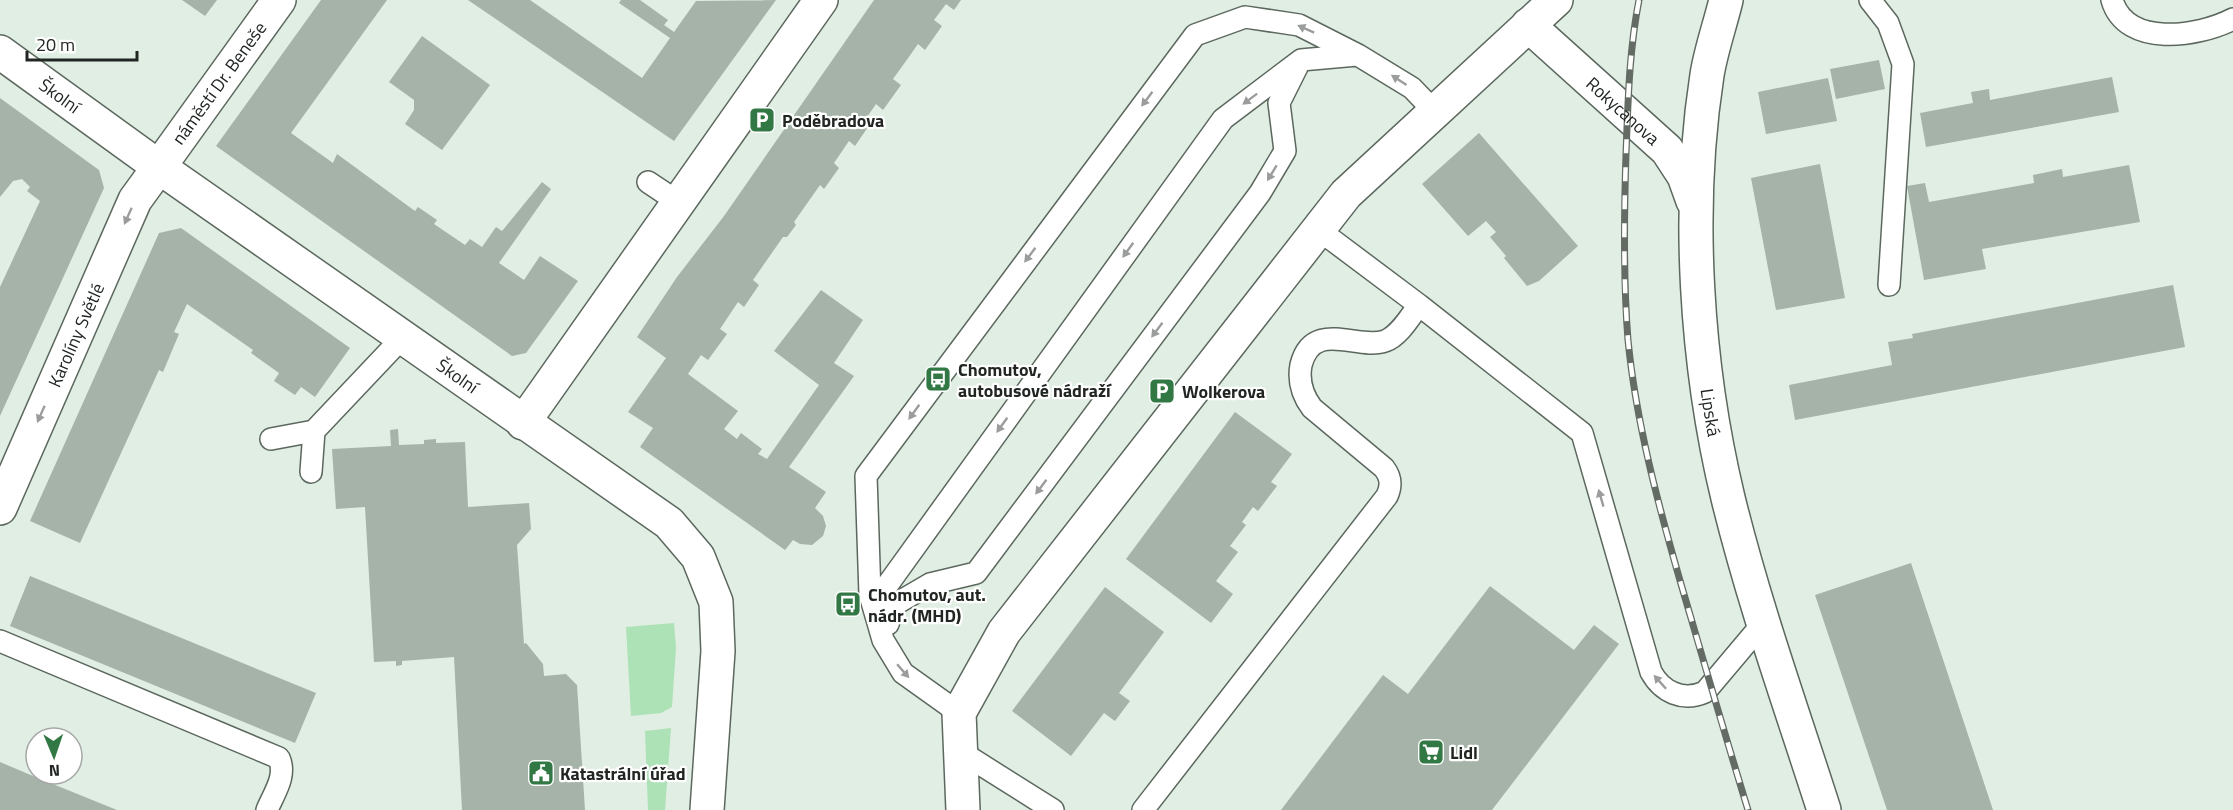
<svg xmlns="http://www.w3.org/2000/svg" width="2233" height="810" viewBox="0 0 2233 810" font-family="'Titillium Web',sans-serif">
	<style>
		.green { fill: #ade2b6 }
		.building { fill: #a6b3a8 }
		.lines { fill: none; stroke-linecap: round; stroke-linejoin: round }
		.lane-casing { stroke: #5c685e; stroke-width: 24 }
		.street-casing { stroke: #5c685e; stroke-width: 36 }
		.secondary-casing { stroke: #5c685e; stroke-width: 36 }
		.lane { stroke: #fff; stroke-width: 21 }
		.street { stroke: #fff; stroke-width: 33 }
		.secondary { stroke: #fff; stroke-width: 33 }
		.rail-casing { stroke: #636b64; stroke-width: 7 }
		.rail { stroke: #fff; stroke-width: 4.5; stroke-dasharray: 14; stroke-linecap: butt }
		.oneway { fill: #9b9d9c }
		.labels { text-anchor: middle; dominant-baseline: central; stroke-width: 4.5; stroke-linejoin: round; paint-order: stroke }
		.street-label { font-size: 18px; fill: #212622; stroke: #fff }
		.poi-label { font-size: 18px; font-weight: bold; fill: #212622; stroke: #fff; text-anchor: start }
	</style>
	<rect width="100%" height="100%" fill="#e1eee3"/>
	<!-- green -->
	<path class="green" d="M674,623L676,648L672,707L661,713L631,716L626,627Z
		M671,728L665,810H648L645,731Z"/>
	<!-- building -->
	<path class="building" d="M182,0H217L205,16Z
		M321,0H387L291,133L333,163L337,154L415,211L418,207L437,220L434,224L465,245L470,239L482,247L496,227L502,231L542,182L551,189L499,263L524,280L540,256L578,281L526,353L512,356L216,146Z
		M468,0H530L642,78L670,38L619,3L621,0H640L668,20L664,25L674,32L696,1L776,0L674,141Z
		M874,0H961L954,10L946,4L934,20L942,26L925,50L918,44L906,61L893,79L901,85L883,110L876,104L865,120L870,124L855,146L849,141L834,163L839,168L824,189L820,185L794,222L796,225L787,237H783L753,280L759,285L744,307L738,302L720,329L727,334L708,360L701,355L688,374L738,411L724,429L737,439L741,433L762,449L758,454L767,459L819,385L774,351L821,290L863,320L834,363L854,376L789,467L826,492L815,508L823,516L826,526L823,536L812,545L800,544L793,540L785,550L640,447L653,428L628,412L666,358L637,337L677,277L724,216Z
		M422,36L490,85L442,150L405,124L414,110V100L389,82Z
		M1879,60L1885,89L1836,99L1830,69Z
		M2112,77L2119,112L1926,147L1920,113L1973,103L1971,92L1989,89L1990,100Z
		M1828,78L1837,121L1766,134L1758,92Z
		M0,98L99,170L104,188L0,416V287L40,201L27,191L30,187L22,179L13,181L0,197Z
		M1479,133L1578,246L1539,281L1527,286L1504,258L1506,256L1490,237L1496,232L1486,221L1468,236L1422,184Z
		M1820,164L1845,298L1776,310L1751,178Z
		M2129,165L2140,222L1982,249L1986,269L1924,280L1907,186L1925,183L1929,202L2034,183L2033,175L2062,169L2063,177Z
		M181,228L350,348L315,397L301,387L295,395L274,381L279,373L251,353L253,350L187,304L174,332L179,334L163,372L159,370L80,543L30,521L159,233Z
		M2173,285L2185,347L1795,420L1789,385L1892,365L1888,342L1913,338L1912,334Z
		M1235,412L1292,454L1271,482L1277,486L1258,511L1253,507L1242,522L1246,525L1230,546L1238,552L1216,581L1233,594L1211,623L1126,559Z
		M398,429L399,445L424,444V440L436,439V443L465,442L468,507L529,503L531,529L517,545L524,644L526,643L543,664L544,676L566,674L577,685L585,810H462L454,657L402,661V665L396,666V661L374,662L365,507L336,509L332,449L391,446L390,430Z
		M1911,563L1993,810H1887L1815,595Z
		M30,576L316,693L295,743L10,626Z
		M1490,586L1574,650L1594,625L1619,644L1492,810H1281L1383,675L1408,694Z
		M1105,587L1164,632L1119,693L1130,701L1115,721L1104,713L1071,756L1012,711Z
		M0,762L33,776L117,810H0Z"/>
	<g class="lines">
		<defs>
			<path id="lane" d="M1870,0L1888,23L1903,64L1889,285
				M2112,0C2126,48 2198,37 2233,19
				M648,182L678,202
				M1319,230L1419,305L1582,433L1651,672C1662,692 1683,702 1705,692L1764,622
				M271,439L314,431L402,338
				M311,472L314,431
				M884,622L886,587L1223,119L1301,60L1357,55
				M888,624L894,605L930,584L976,573L1260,193L1285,151L1279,103L1299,63
				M0,641L279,758C287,776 274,793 267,810
				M959,713L903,673L883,640L870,595L866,476L1195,35L1245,17L1299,25L1358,55L1412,88L1435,112
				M961,752L1053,810
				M1143,810L1387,496C1392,485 1391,477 1384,468L1312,408C1303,396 1298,381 1301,365C1313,318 1358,351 1385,341C1399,336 1410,317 1419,305"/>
			<g id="street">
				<path id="s1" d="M1726,0C1720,25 1711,50 1707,75C1686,210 1696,365 1728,498C1754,604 1791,707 1824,810"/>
				<path id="s2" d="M1528,25L1667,150L1684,176L1693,201"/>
				<path id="s3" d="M0,52L159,167L135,200L0,508"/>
				<path d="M523,423L821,0"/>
				<path d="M963,810L959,713L1004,632L1346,194L1556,0"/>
			</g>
			<g id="secondary">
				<path id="s4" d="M279,0L159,167L669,523L698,557L716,602L718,651L707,810"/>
			</g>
		</defs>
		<!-- lane casing -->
		<use href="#lane" class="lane-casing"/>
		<!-- street casing -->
		<use href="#street" class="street-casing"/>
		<!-- secondary casing -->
		<use href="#secondary" class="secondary-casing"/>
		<!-- lane -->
		<use href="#lane" class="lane"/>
		<!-- street -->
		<use href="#street" class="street"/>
		<!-- secondary -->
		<use href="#secondary" class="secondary"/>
		<defs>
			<path id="rail" d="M1639,0C1629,51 1628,102 1626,154C1624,215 1623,278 1628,340C1636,422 1658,504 1681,584C1703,659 1725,735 1748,810"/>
		</defs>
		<!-- rail casing -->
		<use href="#rail" class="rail-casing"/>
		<!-- rail -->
		<use href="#rail" class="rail"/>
	</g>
	<!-- one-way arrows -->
	<defs><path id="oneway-solid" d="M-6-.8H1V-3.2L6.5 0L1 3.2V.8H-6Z" transform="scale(1.5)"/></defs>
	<g class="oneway">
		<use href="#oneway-solid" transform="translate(1306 29) rotate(-156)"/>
		<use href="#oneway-solid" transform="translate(1399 80) rotate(-147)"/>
		<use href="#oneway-solid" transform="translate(1147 99) rotate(127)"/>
		<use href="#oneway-solid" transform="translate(1250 99) rotate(143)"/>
		<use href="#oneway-solid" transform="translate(1272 173) rotate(121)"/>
		<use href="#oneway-solid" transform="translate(128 216) rotate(114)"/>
		<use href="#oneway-solid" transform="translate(1128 250) rotate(126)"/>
		<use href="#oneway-solid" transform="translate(1030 255) rotate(127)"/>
		<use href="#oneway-solid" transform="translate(1157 330) rotate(127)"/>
		<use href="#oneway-solid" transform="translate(914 412) rotate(126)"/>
		<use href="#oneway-solid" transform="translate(41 414) rotate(114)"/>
		<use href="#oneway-solid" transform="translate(1002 425) rotate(126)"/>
		<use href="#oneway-solid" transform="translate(1041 487) rotate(127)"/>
		<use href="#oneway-solid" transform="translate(1601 498) rotate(-106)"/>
		<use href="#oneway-solid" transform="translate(903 671) rotate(49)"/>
		<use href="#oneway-solid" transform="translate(1660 682) rotate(-132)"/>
	</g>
	<!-- icons -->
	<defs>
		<symbol id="parking-square" viewBox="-11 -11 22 22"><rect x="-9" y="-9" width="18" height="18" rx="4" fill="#327844" stroke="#fff"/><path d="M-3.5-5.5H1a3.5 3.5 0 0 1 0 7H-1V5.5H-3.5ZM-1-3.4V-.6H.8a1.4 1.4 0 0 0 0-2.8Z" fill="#fff"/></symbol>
		<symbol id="bus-square" viewBox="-11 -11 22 22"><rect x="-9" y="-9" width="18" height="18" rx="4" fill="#327844" stroke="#fff"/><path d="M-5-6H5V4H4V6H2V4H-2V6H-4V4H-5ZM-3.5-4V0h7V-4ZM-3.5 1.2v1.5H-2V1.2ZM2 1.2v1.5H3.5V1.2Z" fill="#fff"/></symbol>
		<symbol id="supermarket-square" viewBox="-11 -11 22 22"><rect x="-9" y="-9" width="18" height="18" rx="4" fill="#327844" stroke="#fff"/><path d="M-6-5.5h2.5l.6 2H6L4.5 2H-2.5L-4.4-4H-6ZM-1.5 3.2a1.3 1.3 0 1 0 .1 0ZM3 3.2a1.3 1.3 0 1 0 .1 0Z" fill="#fff"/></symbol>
		<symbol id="civic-square" viewBox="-11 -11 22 22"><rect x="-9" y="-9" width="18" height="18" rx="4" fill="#327844" stroke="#fff"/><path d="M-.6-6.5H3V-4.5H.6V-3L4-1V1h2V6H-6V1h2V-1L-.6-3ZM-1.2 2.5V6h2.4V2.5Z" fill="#fff"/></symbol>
	</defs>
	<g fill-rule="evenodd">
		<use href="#parking-square" x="747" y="105" width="30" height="30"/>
		<use href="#bus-square" x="923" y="364" width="30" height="30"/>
		<use href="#parking-square" x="1147" y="376" width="30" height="30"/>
		<use href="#bus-square" x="833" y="589" width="30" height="30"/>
		<use href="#supermarket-square" x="1416" y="737" width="30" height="30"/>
		<use href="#civic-square" x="526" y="758" width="30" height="30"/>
	</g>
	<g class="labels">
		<!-- street labels -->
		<g class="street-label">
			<text transform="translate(219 83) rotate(-54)">náměstí Dr. Beneše</text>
			<text stroke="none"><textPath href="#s3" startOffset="74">Školní</textPath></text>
			<text stroke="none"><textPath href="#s2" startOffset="128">Rokycanova</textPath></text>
			<text transform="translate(76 335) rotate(-66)">Karolíny Světlé</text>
			<text stroke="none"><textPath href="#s4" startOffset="570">Školní</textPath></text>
			<text stroke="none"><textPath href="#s1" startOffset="416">Lipská</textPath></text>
		</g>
		<!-- poi labels -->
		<g class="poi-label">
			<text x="782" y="120">Poděbradova</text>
			<text x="958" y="369">Chomutov,<tspan x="958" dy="21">autobusové nádraží</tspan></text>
			<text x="1182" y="391">Wolkerova</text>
			<text x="868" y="594">Chomutov, aut.<tspan x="868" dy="21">nádr. (MHD)</tspan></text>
			<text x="1450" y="752">Lidl</text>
			<text x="560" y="773">Katastrální úřad</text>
		</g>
	</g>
	<!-- north arrow -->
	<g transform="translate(54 756) rotate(178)"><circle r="28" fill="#ffffff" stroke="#a6a8a7" stroke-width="1.5"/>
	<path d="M0-4.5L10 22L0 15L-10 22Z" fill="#327844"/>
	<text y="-9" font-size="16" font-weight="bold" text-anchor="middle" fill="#212622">N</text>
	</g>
	<!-- scale -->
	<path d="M27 51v9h110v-9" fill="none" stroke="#212622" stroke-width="3"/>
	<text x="36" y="51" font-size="18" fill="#212622" stroke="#ffffff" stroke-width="4.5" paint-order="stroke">20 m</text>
</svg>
